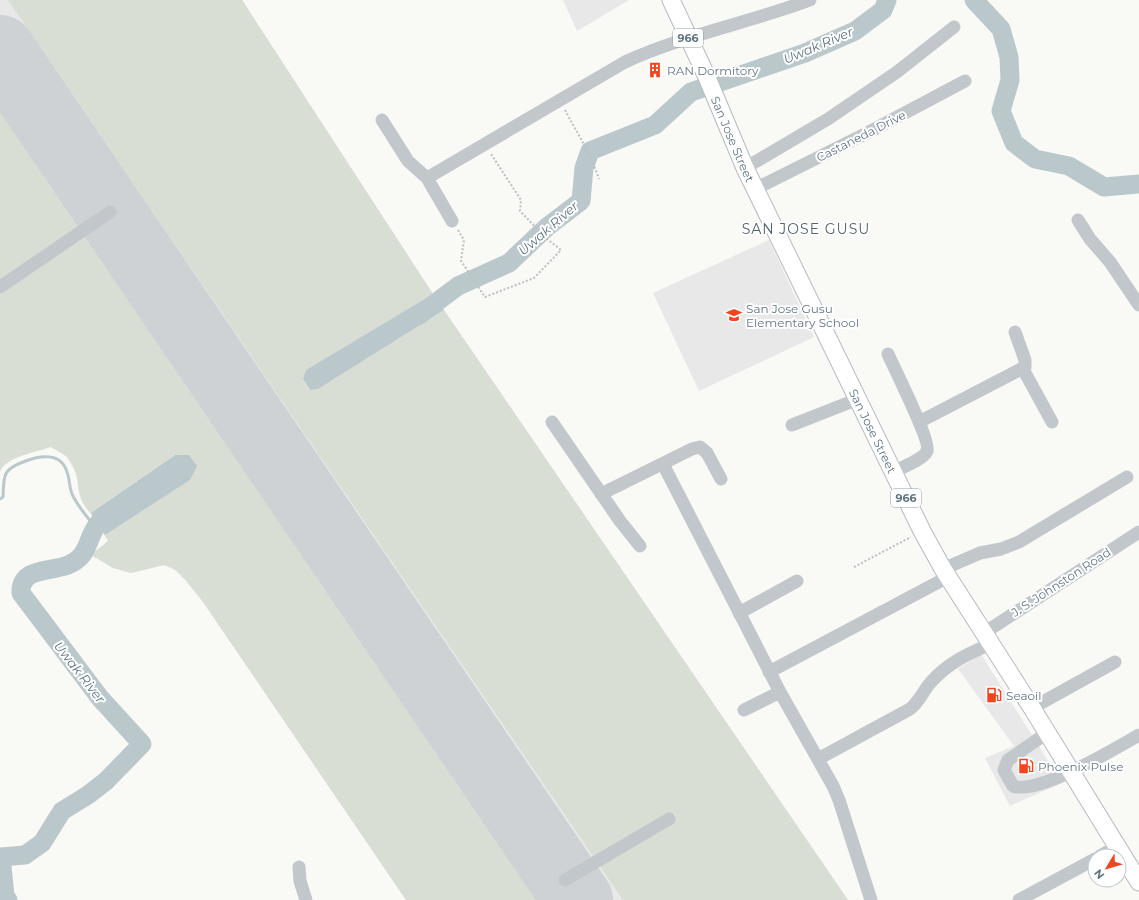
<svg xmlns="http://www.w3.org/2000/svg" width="1139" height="900" viewBox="0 0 1139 900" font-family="Montserrat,sans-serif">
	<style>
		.built { fill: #e7e8e7 }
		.green { fill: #d9ded5 }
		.water { fill: #bac8cc }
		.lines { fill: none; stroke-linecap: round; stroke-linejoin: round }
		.stream { stroke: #bac8cc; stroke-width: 3 }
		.river { stroke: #bac8cc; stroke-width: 19 }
		.runway { stroke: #ced2d4; stroke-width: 70 }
		.major-casing { stroke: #b5bbbf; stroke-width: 19 }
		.path { stroke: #bcc0c3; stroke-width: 2; stroke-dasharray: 2 2; stroke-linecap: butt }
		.minor { stroke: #c2c7cb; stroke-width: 13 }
		.major { stroke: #fff; stroke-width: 17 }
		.labels { text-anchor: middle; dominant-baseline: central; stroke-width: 4; stroke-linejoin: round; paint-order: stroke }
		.shield { fill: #fff; stroke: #909fa9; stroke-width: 1 }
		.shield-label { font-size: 11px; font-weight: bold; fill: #617684 }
		.poi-label { font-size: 12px; fill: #617684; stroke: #fff; text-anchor: start }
		.street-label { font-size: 12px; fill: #617684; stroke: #fff }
		.water-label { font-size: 13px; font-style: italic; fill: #5c767e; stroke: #fff }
		.quarter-label { font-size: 14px; letter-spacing: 1px; fill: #54646e; stroke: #fff }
	</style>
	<rect width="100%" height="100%" fill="#f9f9f6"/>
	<!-- built -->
	<path class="built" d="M0,0H242L433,294L848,900H406L203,602L178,572L164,565L131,573L113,568L91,555L108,541L81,500L78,490L77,475L67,457L51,447L0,307Z
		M563,0H629L577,31Z
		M769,240L814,337L699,391L653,293Z
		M981,654L1062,783L1010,806L985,758L1014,746L958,669Z"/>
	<!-- green -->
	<path class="green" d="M8,0H242L433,294L306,370L303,379L309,390L318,389L444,310L848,900H623Z
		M0,112L536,900H406L203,602L186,580L173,568L164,565L131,573L113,568L91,555L108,541L105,535L190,480L174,455L91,513C73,497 83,474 67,457C63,453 56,450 51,447C36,452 5,457 0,472Z"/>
	<!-- water -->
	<path class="water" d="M433,294L444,310L318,389L310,390L303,379L306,370Z
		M175,455H189L197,466L190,480L105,535L91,513Z"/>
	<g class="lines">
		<!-- stream -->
		<path class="stream" d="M0,499L3,497C4,476 2,470 23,462C40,455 61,452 67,472C70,479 69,489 73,496C79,508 88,518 96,528"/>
		<!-- river -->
		<path class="river" d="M974,0L1001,29L1009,57L1010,80L1001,111L1014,143L1035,159L1069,166L1104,187L1139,184
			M418,316L458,286L509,263L547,227L581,201L584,168L590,151L655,125L691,92L805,53L855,31L883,10L887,0
			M8,900L5,896L1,857L25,855L42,843L62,811L88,795L106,781L142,744L100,698L21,593C20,567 51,572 68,565C91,555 86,538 98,524C103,518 113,514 119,510"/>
		<!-- runway -->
		<path class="runway" d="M0,50L578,900"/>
		<defs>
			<g id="major">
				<path id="s1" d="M671,0L706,75L745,168L922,531L943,569L1032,708L1139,882"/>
			</g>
		</defs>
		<!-- major casing -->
		<use href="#major" class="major-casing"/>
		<!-- path -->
		<path class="path" d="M565,110C577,133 591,154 599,179
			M458,230L464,240L461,261L485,297L534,278L561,250L546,238L520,211L521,200L491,154
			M854,567L911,537"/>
		<!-- minor -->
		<path class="minor" d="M382,120L408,161L427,178L452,221
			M745,168L828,119L897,72L954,27
			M427,178L625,62C684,35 748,23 810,0
			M755,189L869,132L965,81
			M1078,220L1090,239L1110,262L1139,305
			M0,287L110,212
			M888,354C894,368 931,441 927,451C924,459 901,468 893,472
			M1023,369L1052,422
			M552,422L620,521L640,546
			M919,422L1025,367V360L1015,332
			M792,425L858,399
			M663,464L780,692L833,786L839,800L871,900
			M601,494L692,449L700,447L707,453L721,479
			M943,569L980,553L1001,549L1019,542L1127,477
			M739,613L797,581
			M984,633L1139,532
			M769,672L948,577
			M1032,708L1115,662
			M744,710L780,692
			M1047,733L1008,760L1004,770L1013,786C1039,795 1114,749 1139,735
			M818,759L910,709C920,701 923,691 931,682C948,663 967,654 991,644
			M1100,856L1118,846
			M299,867L300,881L306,900
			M565,880L669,819
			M1019,900L1095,859"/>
		<!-- major -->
		<use href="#major" class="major"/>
	</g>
	<!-- icons -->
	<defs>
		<symbol id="building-bare" viewBox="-9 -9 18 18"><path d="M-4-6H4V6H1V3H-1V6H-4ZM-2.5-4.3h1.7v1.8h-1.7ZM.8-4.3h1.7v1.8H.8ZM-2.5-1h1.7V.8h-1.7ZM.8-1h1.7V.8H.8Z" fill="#f2441d" stroke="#fff" stroke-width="2.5" paint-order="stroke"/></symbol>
		<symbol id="school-bare" viewBox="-9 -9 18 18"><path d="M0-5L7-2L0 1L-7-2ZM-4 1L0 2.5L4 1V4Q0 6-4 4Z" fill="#f2441d" stroke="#fff" stroke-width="2.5" paint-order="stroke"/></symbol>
		<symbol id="fuel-bare" viewBox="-9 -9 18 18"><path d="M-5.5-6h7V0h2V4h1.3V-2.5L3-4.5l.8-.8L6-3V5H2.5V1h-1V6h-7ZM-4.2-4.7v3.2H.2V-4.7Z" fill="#f2441d" stroke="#fff" stroke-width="2.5" paint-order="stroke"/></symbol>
	</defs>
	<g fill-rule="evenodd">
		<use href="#building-bare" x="644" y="59" width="22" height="22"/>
		<use href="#school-bare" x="723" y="304" width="22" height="22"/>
		<use href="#fuel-bare" x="983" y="684" width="22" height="22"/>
		<use href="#fuel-bare" x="1015" y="755" width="22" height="22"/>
	</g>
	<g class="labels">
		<!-- shield labels -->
		<g class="shield">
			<rect x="673" y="29" width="30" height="18" rx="3"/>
			<rect x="891" y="489" width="30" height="18" rx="3"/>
		</g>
		<g class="shield-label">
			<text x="688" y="38">966</text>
			<text x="906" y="498">966</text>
		</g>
		<!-- poi labels -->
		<g class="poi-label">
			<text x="667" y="70">RAN Dormitory</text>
			<text x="746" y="308">San Jose Gusu<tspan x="746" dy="14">Elementary School</tspan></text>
			<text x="1006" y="695">Seaoil</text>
			<text x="1038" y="766">Phoenix Pulse</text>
		</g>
		<!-- street labels -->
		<g class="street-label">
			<text transform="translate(861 136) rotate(-27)">Castaneda Drive</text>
			<text stroke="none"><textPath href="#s1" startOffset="152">San Jose Street</textPath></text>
			<text stroke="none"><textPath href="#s1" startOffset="476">San Jose Street</textPath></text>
			<text transform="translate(1061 582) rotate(-33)">J. S. Johnston Road</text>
		</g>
		<!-- water labels -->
		<g class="water-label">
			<text transform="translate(818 45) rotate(-23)">Uwak River</text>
			<text transform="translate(548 228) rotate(-41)">Uwak River</text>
			<text transform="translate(80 672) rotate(52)">Uwak River</text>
		</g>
		<!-- quarter labels -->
		<g class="quarter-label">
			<text x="806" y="229">SAN JOSE GUSU</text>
		</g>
	</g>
	<!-- north arrow -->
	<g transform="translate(1107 868) rotate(232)"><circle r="19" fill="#ffffff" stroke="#c0c8ce"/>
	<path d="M0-3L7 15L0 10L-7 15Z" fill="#f2441d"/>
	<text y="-6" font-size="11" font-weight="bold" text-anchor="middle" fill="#617684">N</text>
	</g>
</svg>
